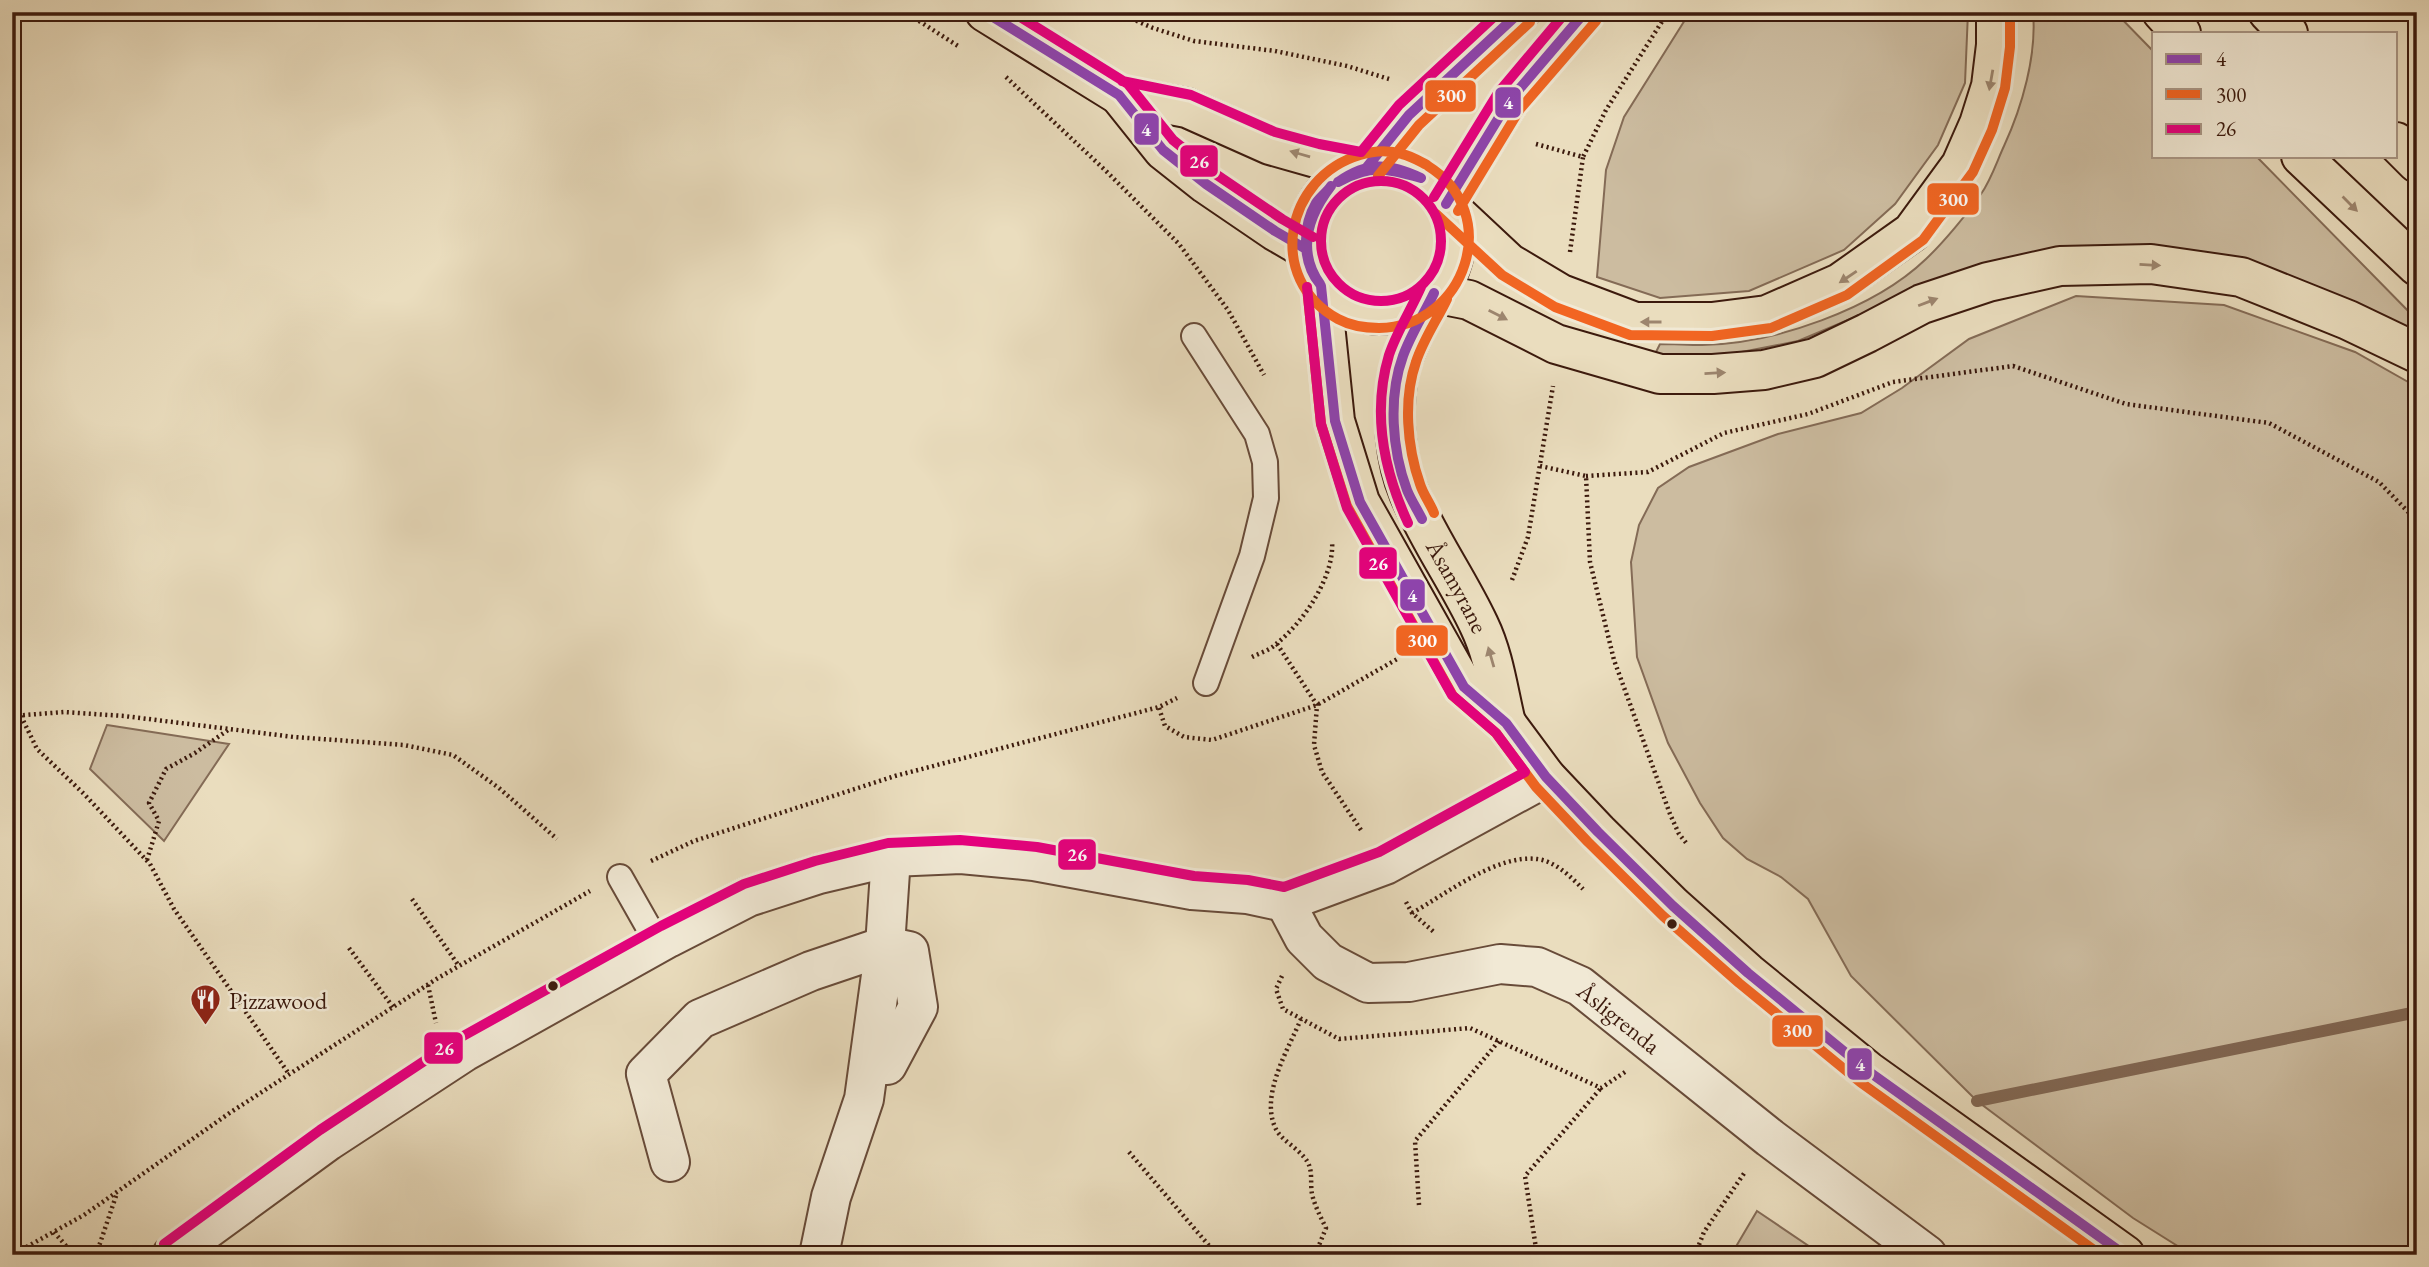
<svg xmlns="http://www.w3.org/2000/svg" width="2429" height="1267" viewBox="0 0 2429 1267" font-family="'EB Garamond',serif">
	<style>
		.green { fill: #ccbca0; stroke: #846b56; stroke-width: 2 }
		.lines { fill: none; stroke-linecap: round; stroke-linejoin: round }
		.stream { stroke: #816753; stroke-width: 12 }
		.service-casing { stroke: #684b39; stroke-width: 28 }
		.minor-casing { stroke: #684b39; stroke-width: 42 }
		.secondary-casing { stroke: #3c1a0d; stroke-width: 42 }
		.primary-casing { stroke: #3c1a0d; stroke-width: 42 }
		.motorway-casing { stroke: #3c1a0d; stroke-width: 42 }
		.path { stroke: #3c1a0d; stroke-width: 4.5; stroke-dasharray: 2 3.5; stroke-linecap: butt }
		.service { stroke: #f1e9d5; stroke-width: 24 }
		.minor { stroke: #f1e9d5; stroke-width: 38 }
		.secondary { stroke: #f1e9d5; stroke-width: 38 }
		.primary { stroke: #eaddbe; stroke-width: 38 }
		.motorway { stroke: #eaddbe; stroke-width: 38 }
		.bus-1-casing { stroke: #f1e9d5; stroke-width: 16 }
		.bus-2-casing { stroke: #f1e9d5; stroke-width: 16 }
		.bus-3-casing { stroke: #f1e9d5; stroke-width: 16 }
		.bus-1 { stroke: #8e44ad; stroke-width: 10 }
		.bus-2 { stroke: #f26522; stroke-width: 10 }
		.bus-3 { stroke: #e5007d; stroke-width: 10 }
		.oneway { fill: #9c856e }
		.bus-dot { fill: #3c1a0d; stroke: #f1e9d5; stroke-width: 2.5 }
		.labels { text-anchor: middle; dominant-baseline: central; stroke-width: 5; stroke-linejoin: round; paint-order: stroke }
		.street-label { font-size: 24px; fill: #3c1a0d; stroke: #f1e9d5 }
		.poi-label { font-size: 24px; fill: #3c1a0d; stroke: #f1e9d5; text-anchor: start }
		.line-badge { stroke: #f1e9d5; stroke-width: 2.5 }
		.badge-label { font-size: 19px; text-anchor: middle; font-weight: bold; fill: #fff }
	</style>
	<rect width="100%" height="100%" fill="#eaddbe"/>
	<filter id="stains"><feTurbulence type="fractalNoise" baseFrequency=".00286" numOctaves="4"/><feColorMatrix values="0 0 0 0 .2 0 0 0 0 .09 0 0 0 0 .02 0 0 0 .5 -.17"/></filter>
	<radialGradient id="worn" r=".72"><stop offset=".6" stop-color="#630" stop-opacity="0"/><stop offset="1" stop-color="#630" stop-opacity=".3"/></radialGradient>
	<!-- green -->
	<path class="green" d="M1690,12H1968L1965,83L1938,145L1895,204L1844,250L1749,291L1660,298L1597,277L1606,170L1624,117Z
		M2033,12H2115L2154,52V156H2256L2417,320V332L2110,246L1860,315L1798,341L1721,356L1655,354L1660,344C1674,344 1688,345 1702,345C1774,344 1874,309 1926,259C1944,242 1967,214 1981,194C1991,180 1997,161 2004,146C2022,107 2037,55 2033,12Z
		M2076,296L2224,305L2355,352L2417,387V1255H2192L2133,1218L1977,1101L1851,976L1808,899L1781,877L1747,859L1723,838L1700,803L1668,743L1637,657L1631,562L1639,525L1658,488L1689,467L1778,434L1861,413L1902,388L1969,339Z
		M107,725L229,744L164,841L90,769Z
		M1757,1211L1822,1255H1731Z"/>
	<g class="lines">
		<!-- stream -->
		<path class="stream" d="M1977,1101L2417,1012"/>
		<defs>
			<path id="service" d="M1194,336L1257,434L1265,462L1266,498L1252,556L1206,683
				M620,877L658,944"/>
			<g id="minor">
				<path id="s1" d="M1285,902L1304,938L1328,962L1368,983L1409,982L1500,964L1537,967L1580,986L1770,1138L1927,1255"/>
				<path d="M670,1162L646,1074L700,1019L811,971L885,946L909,951L918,1007L887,1065"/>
				<path d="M172,1255L328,1141L464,1052L668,938L748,897L819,874L891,857L961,854L1034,861L1192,890L1247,894L1285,902L1385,865L1546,777"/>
				<path d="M819,1255L831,1197L864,1099L885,946L891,857"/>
			</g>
			<path id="secondary" d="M1367,167L1409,115L1520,12
				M1446,204L1509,101L1585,12"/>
			<g id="primary">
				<path d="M985,12L1119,95L1163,150L1206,184L1275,231L1306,249"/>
				<path d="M1119,95L1187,108L1270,145L1316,158L1367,167"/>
				<circle cx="1381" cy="241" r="74"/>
				<path d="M1321,286L1335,421L1360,502L1464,687L1506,723L1546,777L1598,832L1673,906L1748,973L1868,1071L2125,1255"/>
				<path id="s2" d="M1434,293C1421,321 1401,351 1397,382C1392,416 1395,460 1409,493C1428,539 1458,580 1479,625C1494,656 1498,690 1506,723"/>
			</g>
			<path id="motorway" d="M2162,12L2181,33
				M2268,12L2288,33
				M2396,142L2417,163
				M2301,156L2417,266
				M1446,204L1509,263L1561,294L1635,322H1712L1767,315L1840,283L1912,232L1961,165L1979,124L1991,86L1996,45V12
				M1434,293L1469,300L1556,344L1660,374H1713L1764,370L1815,358L1867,333L1922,304L1988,282L2060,266L2151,264L2241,277L2348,320L2417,353"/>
		</defs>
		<!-- service casing -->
		<use href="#service" class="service-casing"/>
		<!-- minor casing -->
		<use href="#minor" class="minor-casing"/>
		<!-- secondary casing -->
		<use href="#secondary" class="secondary-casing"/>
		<!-- primary casing -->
		<use href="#primary" class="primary-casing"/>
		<!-- motorway casing -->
		<use href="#motorway" class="motorway-casing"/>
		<!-- path -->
		<path class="path" d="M905,12L958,46
			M1116,12L1153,28L1194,41L1275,51L1347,66L1389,79
			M1006,77L1106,171L1179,244L1228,310L1264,375
			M1536,144L1583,157L1606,110L1668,12
			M1570,252L1583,157
			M1540,466L1586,476L1590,562L1614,660L1670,814L1679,834L1687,844
			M1586,476L1648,472L1724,433L1808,414L1893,382L2013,366L2126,404L2269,423L2379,482L2417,521
			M1512,580L1528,537L1553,386
			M1277,644L1317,705L1314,745L1322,772L1361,830
			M1252,657C1260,653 1270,650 1276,644C1303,623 1335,576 1332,541
			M1159,708L1165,726L1184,737L1212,740L1317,705L1399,658
			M12,716L64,712L124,716L294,737L404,745L453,755L499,788L557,839
			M21,716L37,749L84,794L150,864L174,909L289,1074
			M147,860L159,821L149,803L166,769L195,753L228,730
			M651,861L694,841L895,776L1159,707L1177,698
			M412,899L459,966
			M1406,902L1412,913L1435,933
			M1412,913C1446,894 1497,854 1537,859C1555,861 1571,877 1583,889
			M349,948L393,1007
			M1282,976L1276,989L1283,1009L1339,1039L1470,1028L1601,1088L1625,1072
			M428,985L436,1023
			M1301,1019C1288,1050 1258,1098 1277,1131C1283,1141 1299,1149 1307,1161C1314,1172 1309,1186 1313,1198C1316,1208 1321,1218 1326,1228L1315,1255
			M1129,1152L1217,1255
			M1419,1205L1415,1141L1499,1041
			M54,1232L74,1255
			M12,1255L84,1215L231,1112L438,978L590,891
			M96,1255L117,1193
			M1537,1255L1525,1176L1601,1088
			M1695,1255L1704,1232L1745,1172"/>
		<!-- service -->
		<use href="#service" class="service"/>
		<!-- minor -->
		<use href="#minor" class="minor"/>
		<!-- secondary -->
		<use href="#secondary" class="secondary"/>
		<!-- primary -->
		<use href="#primary" class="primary"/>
		<!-- motorway -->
		<use href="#motorway" class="motorway"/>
		<defs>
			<path id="bus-1" d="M985,12L1119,95L1163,150L1206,184L1275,231L1306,249
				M1367,167L1409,115L1520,12
				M1338,182C1368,161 1389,163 1421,178
				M1338,182C1371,164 1386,168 1421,178
				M1446,204L1509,101L1585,12
				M1320,284C1302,263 1302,227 1316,203C1320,197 1327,192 1331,186
				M1320,284C1296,250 1308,216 1331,186
				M1321,286L1335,421L1360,502L1464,687L1506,723L1546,777L1598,832L1673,906L1748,973L1868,1071L2125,1255
				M1422,519C1417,509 1411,500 1407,490C1392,450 1388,397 1403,356C1411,334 1424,314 1434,293"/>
			<path id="bus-2" d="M1427,165C1419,161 1411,156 1402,154C1389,150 1373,151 1360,155C1285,177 1265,279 1338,319C1351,326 1365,328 1379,328C1466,327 1504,213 1428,166
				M1378,176L1419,125L1530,22
				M1458,211L1520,109L1596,21
				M1436,214L1502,275L1555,307L1630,335L1712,336L1771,328L1847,295L1923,240L1973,172L1992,130L2005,88L2010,47V12
				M1307,287L1321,424L1347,506L1453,696L1496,733L1536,787L1588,842L1663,916L1739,983L1860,1082L2101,1255
				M1434,513C1430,503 1423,494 1420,484C1407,447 1403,399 1416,362C1423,340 1437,320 1447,299"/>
			<path id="bus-3" d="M1012,12L1128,84L1173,140L1214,173L1282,219L1313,237
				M1122,81L1191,95L1275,132L1319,144L1361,152L1399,105L1499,12
				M1321 241a60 60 0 1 1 120 0a60 60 0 1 1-120 0Z
				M1434,197L1498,93L1566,12
				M1408,523C1384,471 1372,412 1389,355C1397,331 1411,310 1421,287
				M164,1244L320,1130L456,1040L661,926L744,884L815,861L888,843L960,840L1037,847L1194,876L1248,880L1284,887L1379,852L1525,772L1496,733L1452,695L1347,508L1321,424L1307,287"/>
		</defs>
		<!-- bus-1 casing -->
		<use href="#bus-1" class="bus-1-casing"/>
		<!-- bus-2 casing -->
		<use href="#bus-2" class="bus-2-casing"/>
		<!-- bus-3 casing -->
		<use href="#bus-3" class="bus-3-casing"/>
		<!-- bus-1 -->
		<use href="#bus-1" class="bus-1"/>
		<!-- bus-2 -->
		<use href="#bus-2" class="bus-2"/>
		<!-- bus-3 -->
		<use href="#bus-3" class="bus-3"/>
	</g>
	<!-- one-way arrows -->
	<defs><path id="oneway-solid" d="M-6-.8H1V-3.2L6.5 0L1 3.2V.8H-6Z" transform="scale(1.75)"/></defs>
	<g class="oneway">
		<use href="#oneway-solid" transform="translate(1991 80) rotate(100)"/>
		<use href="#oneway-solid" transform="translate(1300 154) rotate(-164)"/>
		<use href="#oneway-solid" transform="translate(2350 204) rotate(45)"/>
		<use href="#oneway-solid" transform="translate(2150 265) rotate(3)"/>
		<use href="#oneway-solid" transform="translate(1848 277) rotate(146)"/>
		<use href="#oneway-solid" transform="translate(1928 302) rotate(-21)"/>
		<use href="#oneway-solid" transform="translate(1498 315) rotate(27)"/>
		<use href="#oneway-solid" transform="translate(1651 322) rotate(-180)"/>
		<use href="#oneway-solid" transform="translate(1715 373) rotate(-3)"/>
		<use href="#oneway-solid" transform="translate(1491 657) rotate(-106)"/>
	</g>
	<!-- icons -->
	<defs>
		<symbol id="restaurant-pin" viewBox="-11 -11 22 30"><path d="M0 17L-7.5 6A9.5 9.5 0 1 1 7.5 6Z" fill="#8f2418" stroke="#f1e9d5"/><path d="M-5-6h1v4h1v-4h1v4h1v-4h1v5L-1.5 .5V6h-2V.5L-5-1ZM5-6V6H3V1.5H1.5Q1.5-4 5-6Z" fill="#fff"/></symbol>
	</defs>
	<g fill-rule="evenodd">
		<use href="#restaurant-pin" x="188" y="982" width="35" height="47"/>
	</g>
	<!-- markers -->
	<g class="bus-dot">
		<circle cx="1672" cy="924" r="6"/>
		<circle cx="553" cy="986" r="6"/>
	</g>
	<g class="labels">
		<!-- street labels -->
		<g class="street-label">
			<text stroke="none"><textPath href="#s2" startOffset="315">Åsamyrane</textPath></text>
			<text stroke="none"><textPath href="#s1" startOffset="388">Åsligrenda</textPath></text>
		</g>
		<!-- poi labels -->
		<g class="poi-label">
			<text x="229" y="1000">Pizzawood</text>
		</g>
	</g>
	<g class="line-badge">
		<rect x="1424" y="79" width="53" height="34" rx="7" fill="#f26522"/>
		<rect x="1494" y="86" width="28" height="33" rx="7" fill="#8e44ad"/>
		<rect x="1133" y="112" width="27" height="34" rx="7" fill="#8e44ad"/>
		<rect x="1179" y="144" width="40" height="34" rx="7" fill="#e5007d"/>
		<rect x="1926" y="182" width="54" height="34" rx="7" fill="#f26522"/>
		<rect x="1358" y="546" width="40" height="34" rx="7" fill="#e5007d"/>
		<rect x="1399" y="578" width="27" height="34" rx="7" fill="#8e44ad"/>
		<rect x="1395" y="624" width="54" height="33" rx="7" fill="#f26522"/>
		<rect x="1057" y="838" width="40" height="33" rx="7" fill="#e5007d"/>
		<rect x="1771" y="1014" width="53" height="34" rx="7" fill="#f26522"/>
		<rect x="423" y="1031" width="41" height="34" rx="7" fill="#e5007d"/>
		<rect x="1846" y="1047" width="27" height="34" rx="7" fill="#8e44ad"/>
	</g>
	<g class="badge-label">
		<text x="1451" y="102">300</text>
		<text x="1508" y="109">4</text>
		<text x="1146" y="136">4</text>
		<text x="1199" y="168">26</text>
		<text x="1953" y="206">300</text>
		<text x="1378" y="570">26</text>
		<text x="1412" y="602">4</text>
		<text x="1422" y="647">300</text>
		<text x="1077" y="861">26</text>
		<text x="1797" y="1037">300</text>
		<text x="444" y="1055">26</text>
		<text x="1860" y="1071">4</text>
	</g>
	<!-- margin -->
	<rect width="2429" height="1267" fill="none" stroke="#eaddbe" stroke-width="42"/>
	<rect x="14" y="14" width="2401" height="1239" fill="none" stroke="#3c1a0d" stroke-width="3.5"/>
	<rect x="21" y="21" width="2387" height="1225" fill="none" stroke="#3c1a0d" stroke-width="2"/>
	<!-- legend -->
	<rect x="2152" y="32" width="245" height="126" fill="#f1e9d5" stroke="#a99685" stroke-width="2"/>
	<rect x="2166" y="54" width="35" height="10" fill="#8e44ad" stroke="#a99685" stroke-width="2"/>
	<text x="2216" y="66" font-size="21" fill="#3c1a0d">4</text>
	<rect x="2166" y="89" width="35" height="10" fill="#f26522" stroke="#a99685" stroke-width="2"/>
	<text x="2216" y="102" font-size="21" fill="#3c1a0d">300</text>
	<rect x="2166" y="124" width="35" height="10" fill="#e5007d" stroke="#a99685" stroke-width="2"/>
	<text x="2216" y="136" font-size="21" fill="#3c1a0d">26</text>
	<rect width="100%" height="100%" filter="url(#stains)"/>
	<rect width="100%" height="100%" fill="url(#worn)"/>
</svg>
